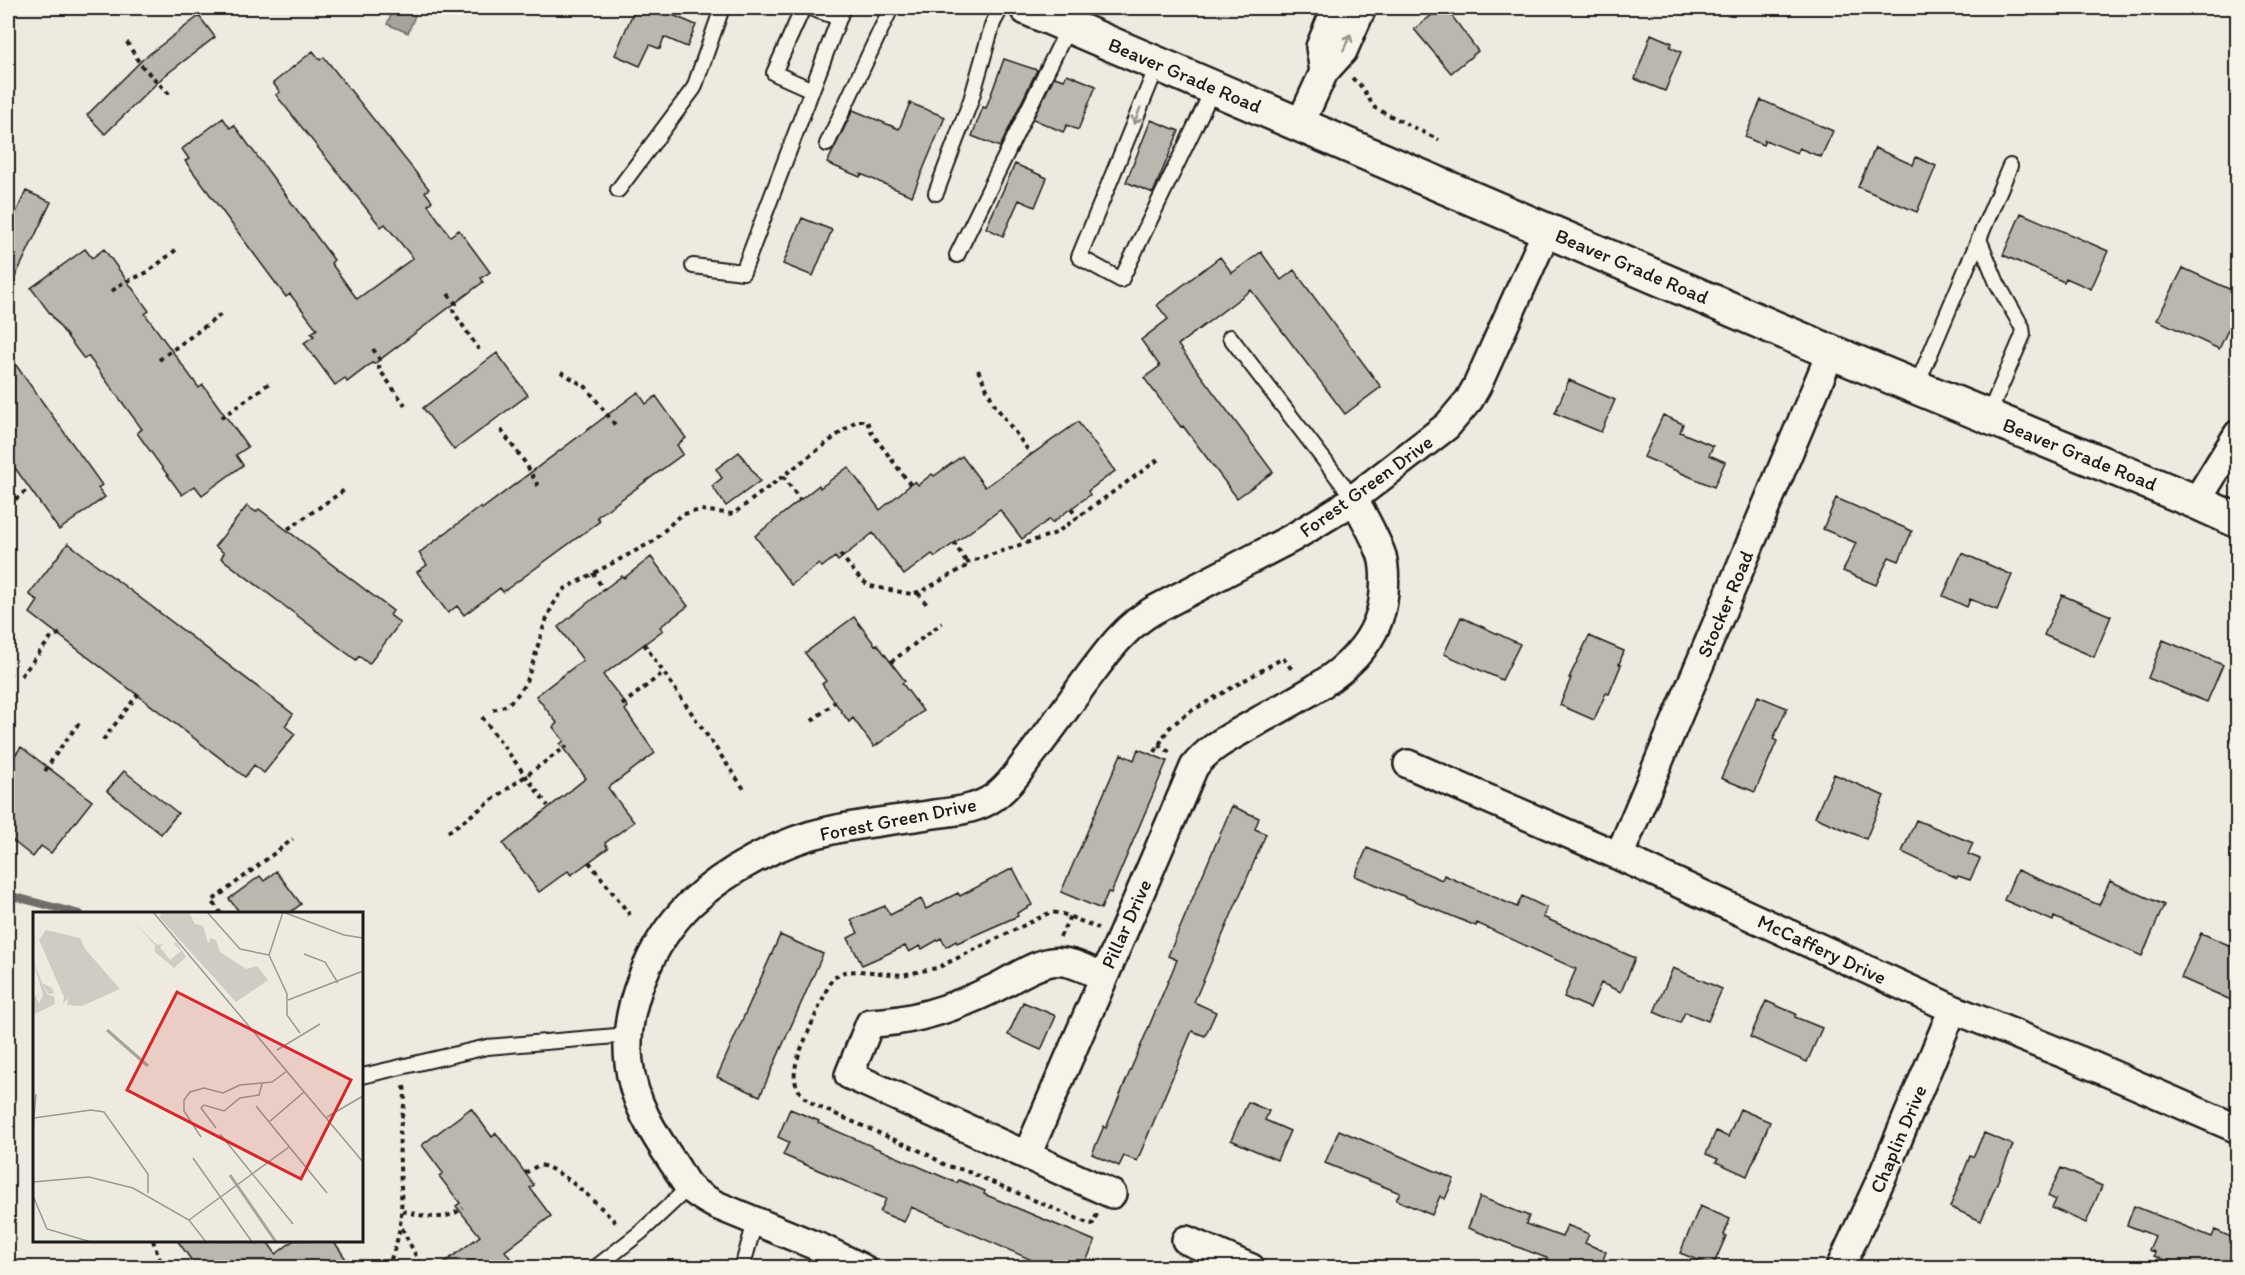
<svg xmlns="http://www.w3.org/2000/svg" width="2245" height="1275" viewBox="0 0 2245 1275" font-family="Itim,sans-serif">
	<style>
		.water { fill: #a6a39d; stroke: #6f6d69; stroke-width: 1.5 }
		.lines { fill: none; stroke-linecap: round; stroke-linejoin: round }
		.stream { stroke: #6f6d69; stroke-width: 8 }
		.building { fill: #bab7af; stroke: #1c1c1c; stroke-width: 1.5 }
		.lane-casing { stroke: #1c1c1c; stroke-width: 18 }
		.street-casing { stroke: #1c1c1c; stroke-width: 32 }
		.secondary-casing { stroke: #1c1c1c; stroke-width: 38 }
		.path { stroke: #1c1c1c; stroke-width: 4; stroke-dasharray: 4.5 4.5; stroke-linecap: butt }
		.lane { stroke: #f7f3e8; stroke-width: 14 }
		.street { stroke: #f7f3e8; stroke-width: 27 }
		.secondary { stroke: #f7f3e8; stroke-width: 33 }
		.oneway { stroke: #94928c }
		.labels { text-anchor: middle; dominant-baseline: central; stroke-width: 4.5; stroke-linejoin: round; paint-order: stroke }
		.street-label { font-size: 20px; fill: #1c1c1c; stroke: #f7f3e8 }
		.inset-river { fill: none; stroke: #a6a39d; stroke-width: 3 }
		.inset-road { fill: none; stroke: #9a9892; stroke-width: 1.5 }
		.view { fill: #d62828; fill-opacity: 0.15; stroke: #d62828; stroke-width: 3 }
		.inset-edge { fill: none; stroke: #1c1c1c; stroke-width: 3 }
	</style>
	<rect width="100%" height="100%" fill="#eeeae0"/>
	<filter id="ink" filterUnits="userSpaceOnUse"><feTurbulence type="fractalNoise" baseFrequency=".0167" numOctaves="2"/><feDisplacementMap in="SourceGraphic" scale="12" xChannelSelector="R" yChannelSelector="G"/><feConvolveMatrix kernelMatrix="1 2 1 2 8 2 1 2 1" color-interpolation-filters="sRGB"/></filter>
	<g filter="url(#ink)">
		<!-- water -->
		<path class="water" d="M394,8H418L408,33L387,24Z"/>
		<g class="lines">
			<!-- stream -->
			<path class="stream" d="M8,895L80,914"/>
		</g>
		<!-- building -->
		<path class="building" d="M635,8H656L696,25L687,47L664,37L660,49L650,45L640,66L615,55Z
			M1441,8H1446L1478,51L1451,73L1414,29Z
			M199,16L215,37L163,77L105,134L87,115L143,59Z
			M1651,34L1672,43L1670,47L1681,52L1665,91L1635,79Z
			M313,51L320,60L324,57L429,189L425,192L432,201L428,205L450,236L459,230L490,272L481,278L483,282L374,364L372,363L347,382L345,378L335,385L304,343L314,336L311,333L317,329L290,294L286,297L185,161L189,159L182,149L223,118L230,128L234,125L334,260L331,263L357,299L413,258L385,224L381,227L276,95L280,92L273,83Z
			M1004,59L1037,70L1000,147L972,136L983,107L986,108Z
			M1067,74L1096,86L1078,130L1067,125L1063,132L1033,119L1054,77L1064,80Z
			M1761,100L1833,131L1821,157L1799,148L1797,153L1765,140L1763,145L1745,137Z
			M910,103L945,117L912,196L861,174L860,177L827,163L853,110L899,129Z
			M1151,120L1179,131L1153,193L1126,182Z
			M1875,148L1913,165L1916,157L1936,166L1917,212L1858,187Z
			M1015,164L1047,178L1035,207L1019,200L1003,236L986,228Z
			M26,191L51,202L8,292V230Z
			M2021,213L2108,251L2091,289L2066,278L2064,282L2003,255Z
			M802,218L832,230L813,276L783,264Z
			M85,249L92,258L104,249L149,311L145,314L199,388L203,385L248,447L236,455L243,465L202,495L195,486L182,495L137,433L142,429L88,356L84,359L31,288Z
			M1261,252L1281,280L1294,270L1381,387L1345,414L1251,290L1178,345L1273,472L1237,498L1183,426L1181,427L1144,378L1160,366L1141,340L1168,319L1157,305L1220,257L1232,273Z
			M2183,268L2238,293V309L2219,349L2157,320Z
			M497,353L528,395L454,450L423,408Z
			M8,354L102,485L98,488L105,497L59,530L8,458Z
			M1569,380L1615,400L1601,432L1555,413Z
			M638,392L646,404L656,396L686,438L677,445L683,454L597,517L600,521L503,592L500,588L464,615L457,606L448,613L417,572L427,565L419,553L480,507L482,509Z
			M1663,415L1683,424L1680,432L1713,446L1709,455L1725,462L1714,487L1644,457Z
			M1078,422L1115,471L1088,491L1090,495L1066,512L1052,523L1050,519L1022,539L1000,510L935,557L932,554L904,575L873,533L838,561L835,557L822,567L819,564L791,585L755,536L819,485L820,488L848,467L880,510L915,481L918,485L932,474L934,476L962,456L985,487Z
			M739,452L760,481L726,506L712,486L722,478L716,469Z
			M1836,498L1912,531L1899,561L1889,557L1876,585L1843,571L1856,543L1823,529Z
			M247,506L256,512L259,509L393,611L390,615L400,623L369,664L359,656L356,660L221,558L224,553L215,546Z
			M68,543L293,714L285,726L295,734L264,773L254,765L245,777L30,613L38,601L29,594Z
			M1962,553L2012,575L1997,610L1970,599L1967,607L1943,596Z
			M651,557L688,606L660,627L663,630L603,675L628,707L625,710L655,753L608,788L634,822L605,843L608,848L571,875L568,871L539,892L503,844L586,778L560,744L564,741L553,727L557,723L536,696L583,660L558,627L607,587L622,576L624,578Z
			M2062,595L2111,616L2094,657L2044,635Z
			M854,617L875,645L877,644L905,681L902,683L923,711L874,747L853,718L849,722L822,684L826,681L805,653Z
			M1461,617L1520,644L1502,680L1444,654Z
			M1589,636L1624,651L1619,664L1621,665L1609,694L1606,693L1594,720L1560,705L1571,678H1569Z
			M2163,640L2223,665L2207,702L2148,678Z
			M1758,696L1787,708L1773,739L1777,741L1755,792L1721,778Z
			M21,747L92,801L51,853L41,846L33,857L8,837V765Z
			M1138,749L1167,761L1111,893L1108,892L1101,909L1061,892L1121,754L1134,760Z
			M124,771L178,813L161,834L107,791Z
			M1834,774L1884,796L1866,839L1815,817Z
			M1232,806L1259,818L1255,829L1266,834L1194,1002L1216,1012L1205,1036L1192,1031L1137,1161L1124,1156L1119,1166L1092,1154L1104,1126L1106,1128L1177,960L1168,956Z
			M1916,820L1973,843L1968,854L1980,859L1970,880L1958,876L1957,878L1902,852Z
			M1367,848L1442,880L1444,875L1517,907L1522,896L1547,908L1543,917L1635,958L1621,992L1601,983L1590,1008L1564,997L1576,969L1477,923L1476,926L1355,876Z
			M1013,868L1032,905L1017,913L1018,916L957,943L956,941L946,947L941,938L922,949L920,946L909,952L905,946L862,965L848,938L858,933L851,920L885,906L890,915L921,899L926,909L958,893L960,896Z
			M2017,870L2099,905L2110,881L2164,905L2142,956L2054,917L2053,921L2004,900Z
			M276,871L301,904L288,914H241L229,899L260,876L264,881Z
			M2201,933L2238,949V1003L2181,978Z
			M780,935L823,954L760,1096L717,1077Z
			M1673,968L1722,989L1708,1021L1685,1012L1680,1023L1654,1012Z
			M1766,1001L1796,1014L1795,1017L1822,1028L1807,1062L1750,1037Z
			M1023,1002L1056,1016L1041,1050L1008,1035Z
			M1248,1102L1269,1111L1265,1120L1290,1131L1277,1160L1231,1140Z
			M471,1108L492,1137L496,1133L534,1185L530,1188L551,1216L505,1251L517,1268H437L480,1236L456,1206L460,1203L439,1176L443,1173L422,1145Z
			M790,1109L819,1121L818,1123L957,1183L959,1180L985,1191L984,1194L1095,1241L1083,1268H1050L911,1207L904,1222L880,1212L886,1199L783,1155L789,1142L778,1137Z
			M1740,1109L1770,1122L1747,1176L1716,1162L1718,1159L1706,1154L1716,1131L1728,1137Z
			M1339,1130L1454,1179L1445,1199L1440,1196L1432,1215L1396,1200L1400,1193L1325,1163Z
			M1984,1133L2013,1145L1981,1221L1950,1207L1970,1156L1973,1157Z
			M2061,1168L2102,1186L2086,1223L2052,1208L2056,1200L2048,1196Z
			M1480,1197L1529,1216L1526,1224L1562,1237L1567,1225L1589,1234L1585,1243L1606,1252L1600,1268H1545L1549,1259L1468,1228Z
			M1700,1206L1730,1219L1724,1235L1726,1236L1713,1266L1680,1253Z
			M2134,1206L2212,1237L2215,1230L2238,1240V1268H2185L2154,1256L2155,1252L2149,1250L2155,1236L2127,1225Z
			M177,1240H266L276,1254L294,1240H333L352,1268H197Z"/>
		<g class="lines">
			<defs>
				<path id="lane" d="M803,8L774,73L812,90
					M810,8L839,18
					M1158,64L1079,257L1121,280L1214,87
					M827,144L891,8
					M618,190L694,88L722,8
					M936,193L971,100L993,23L1001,8
					M1979,239L1997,283L2022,327L2023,335L1988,416
					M957,255L1069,26
					M693,266L743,272L843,8
					M1230,337L1354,499
					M1916,387L2010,166
					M362,1076L487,1047L628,1035
					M595,1268L641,1232L689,1187
					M742,1268L755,1222"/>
				<path id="street" d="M1324,72L1320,47L1336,8
					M1300,124L1324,72L1343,51L1362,8
					M2196,502L2238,434
					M1408,764L1619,856L1953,1009L2079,1060L2238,1129
					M1619,856L1831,352
					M1027,1155L1104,977
					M1112,1194L849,1075L870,1023C914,1022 954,1008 993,989C1012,980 1030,966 1051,962C1069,959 1087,970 1104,977L1194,767C1210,745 1237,734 1260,720C1313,690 1379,661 1384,593C1385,581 1385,568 1382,556C1375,536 1364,517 1354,499
					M1186,1240L1251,1268
					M862,1268L821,1248L716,1205C707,1200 697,1195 689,1187C683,1181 679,1171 674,1164C653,1133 633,1101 629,1063C622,1009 651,942 690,904C726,870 781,841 828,831C863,823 899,820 934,814C951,812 972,810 988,801C1006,791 1020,770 1032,754C1050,731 1067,707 1084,683C1105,655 1124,627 1154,610L1292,538L1340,509L1447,426L1469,400L1477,386L1547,230
					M1840,1268L1882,1177L1953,1009"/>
				<path id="secondary" d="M1027,8L1831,352L2196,502L2238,521"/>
			</defs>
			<!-- lane casing -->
			<use href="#lane" class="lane-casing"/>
			<!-- street casing -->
			<use href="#street" class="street-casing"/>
			<!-- secondary casing -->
			<use href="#secondary" class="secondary-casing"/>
			<!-- path -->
			<path class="path" d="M127,42L140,64L171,96
				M1352,78L1360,85L1375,108L1439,140
				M112,291L121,284L148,272L177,249
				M448,294L456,304L453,311L479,350
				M373,349L380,360L379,369L405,405
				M159,360L223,313
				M978,370L994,404L1031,454
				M561,372L586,387L616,426
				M221,418L271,382
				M501,430L526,464L538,486
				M783,476L800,500
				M8,505L28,489
				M1071,509L1078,518
				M288,529L346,489
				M840,554L860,579L870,586L911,594L922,591L965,567L966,561L954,543
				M966,563L1056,533L1159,459
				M593,573L604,590
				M918,593L928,606
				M644,644L744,789
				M891,662L942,623
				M21,676L51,638L63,632
				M8,677L13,670
				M622,705L664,672
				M493,710C499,708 506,706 510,702C540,679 534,619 566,588L654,541L677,518L684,514L701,510L733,514L856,421H867L871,432L913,488
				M482,717L548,806
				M812,721L835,702
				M103,740L139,693
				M1158,745L1173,754
				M1155,752L1168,729L1186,714L1283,658L1293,671
				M45,771L58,751L80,722
				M448,832L567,746
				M589,862L630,915
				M221,914L212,901L293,839
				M1060,937L1070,916
				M525,1173L539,1165C562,1168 603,1209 618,1225
				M402,1211C426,1216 442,1223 463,1208
				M1097,1214L1092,1225L964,1170L947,1166L925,1153L819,1107C783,1089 794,1065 807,1035C813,1020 820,1006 826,991L832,979L844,972L860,971L902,975L937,968L1051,912L1063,914L1098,928
				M402,1228L422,1268
				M153,1240L158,1256L166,1268
				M387,1268C411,1218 397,1183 400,1131C401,1115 407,1102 404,1086"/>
			<!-- lane -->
			<use href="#lane" class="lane"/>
			<!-- street -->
			<use href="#street" class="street"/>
			<!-- secondary -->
			<use href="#secondary" class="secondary"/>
		</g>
		<!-- one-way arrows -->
		<defs><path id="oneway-shaft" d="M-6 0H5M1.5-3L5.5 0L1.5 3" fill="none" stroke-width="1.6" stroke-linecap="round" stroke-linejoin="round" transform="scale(1.5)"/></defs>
		<g class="oneway">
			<use href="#oneway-shaft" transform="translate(1347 42) rotate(-66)"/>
			<use href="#oneway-shaft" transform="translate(1137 116) rotate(112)"/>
		</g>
	</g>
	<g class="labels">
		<!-- street labels -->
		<g class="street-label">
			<text transform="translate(1185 75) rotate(23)">Beaver Grade Road</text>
			<text transform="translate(1632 266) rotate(23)">Beaver Grade Road</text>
			<text transform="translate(2080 454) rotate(22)">Beaver Grade Road</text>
			<text transform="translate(1366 486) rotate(-36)">Forest Green Drive</text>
			<text transform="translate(1725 604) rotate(-67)">Stocker Road</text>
			<text transform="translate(898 819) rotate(-11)">Forest Green Drive</text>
			<text transform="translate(1126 924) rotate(-66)">Pillar Drive</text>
			<text transform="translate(1822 949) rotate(25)">McCaffery Drive</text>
			<text transform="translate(1898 1139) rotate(-67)">Chaplin Drive</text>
		</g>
	</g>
	<!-- overview -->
	<g transform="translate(33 912)">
		<rect width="330" height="330" fill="#eeeae0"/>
		<path d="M130,0H156L162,12L170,14L175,31L178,26L183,28L187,40L213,57L224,54L235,68L203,90L126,5ZM99,8L124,33L130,32L127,35L137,48L148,39L141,32L143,30L153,45L141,56L122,40V33ZM13,18L47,26L52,37L87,77L49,94L34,93L35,86L30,92L31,85L6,28ZM0,48L9,71L19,76L21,81L16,82L9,72L15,83L21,84L22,92L2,102L0,85L9,82L3,85L6,91L10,83Z" fill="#cfccc3"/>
		<path class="inset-river" d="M74,118L115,154M197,263L243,330"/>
		<path class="inset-road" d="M120,0L330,250M174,0L207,37L236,43M250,0L236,43L254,82V103L267,121M250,0L311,23L330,26M271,42L292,50L305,71M255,88L330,59M244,138L287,112M223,194L294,281M294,205L330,184M1,206L58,198L71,200L115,262V281M236,210L271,180M0,216L3,182M183,216L168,196L171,193L191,199L207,186L226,183L229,172M187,222L260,312M168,225L151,199V188L157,180L171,176L190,181L207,173L239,170L254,159M160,246L219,330M0,270L56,265L100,276L156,308L173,330M0,284L14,317L58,330M156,308L256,235"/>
		<path class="view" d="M144,80L318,168L268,267L94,178Z"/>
		<rect width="330" height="330" class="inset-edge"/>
	</g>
	<!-- margin -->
	<rect width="2245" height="1275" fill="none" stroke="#f7f3e8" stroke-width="30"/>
	<rect x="15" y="15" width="2215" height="1245" fill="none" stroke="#1c1c1c" stroke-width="2" filter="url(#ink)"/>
</svg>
